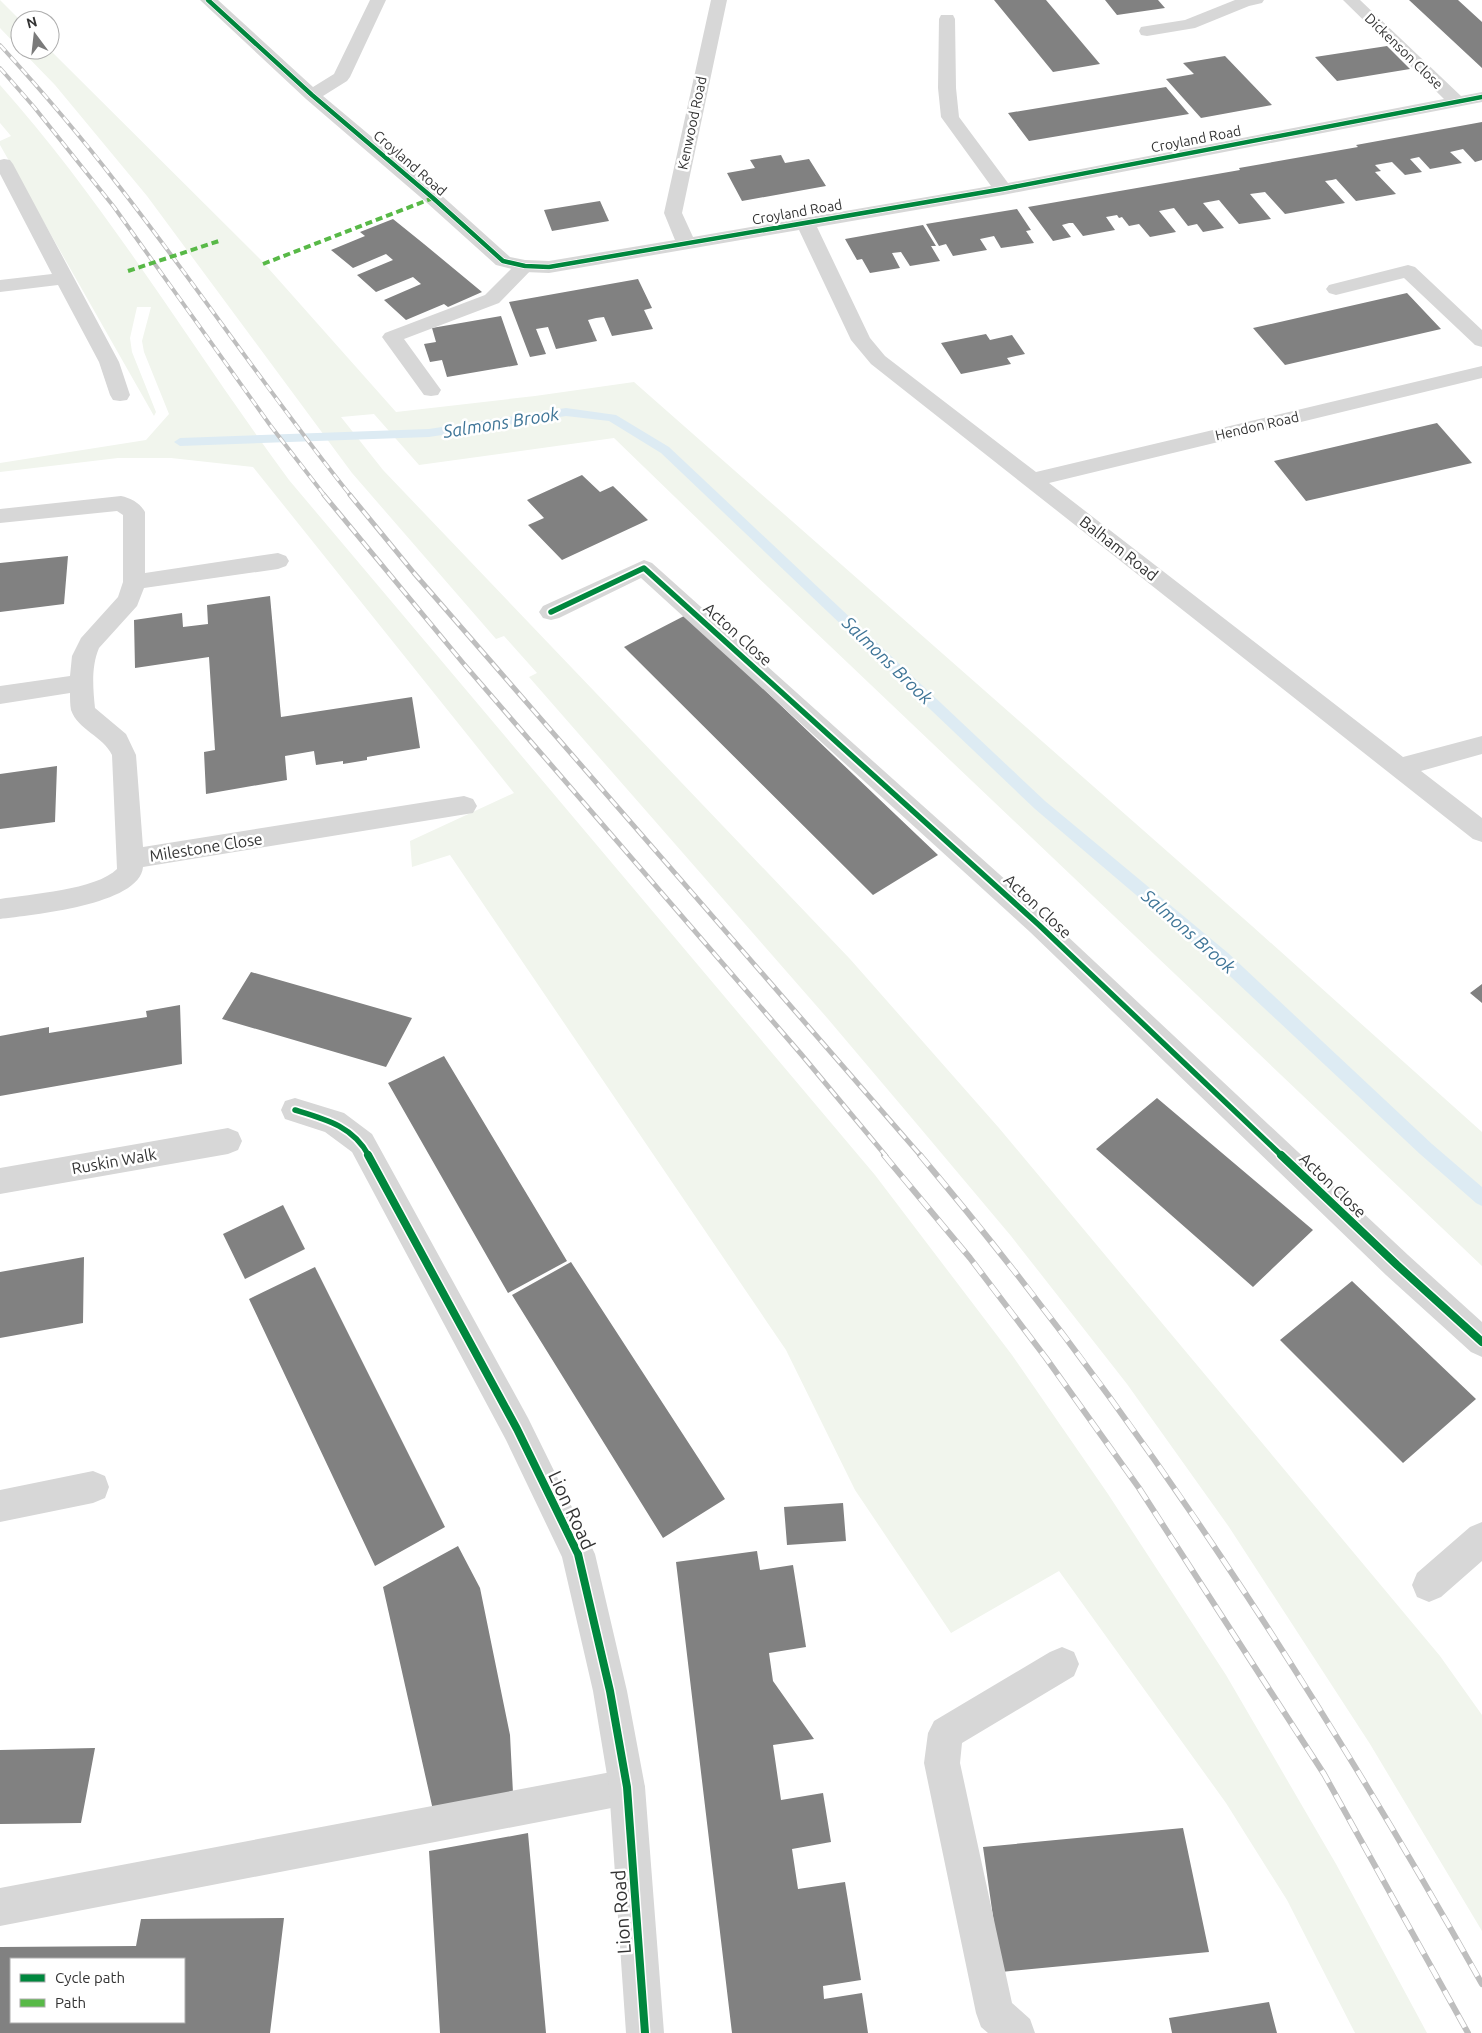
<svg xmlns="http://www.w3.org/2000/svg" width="1482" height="2033" viewBox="0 0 1482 2033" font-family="Ubuntu,sans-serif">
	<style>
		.green { fill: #f1f5ed }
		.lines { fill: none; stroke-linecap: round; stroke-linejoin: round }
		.stream { fill: #ddebf3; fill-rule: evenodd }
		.building { fill: #818181; fill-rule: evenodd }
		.lane { fill: #d7d7d7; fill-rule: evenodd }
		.street { fill: #d7d7d7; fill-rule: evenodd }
		.rail-far2-casing { stroke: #bebebe; stroke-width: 4 }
		.rail-far1-casing { stroke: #bebebe; stroke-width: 5 }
		.rail-casing { stroke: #bebebe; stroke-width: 6 }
		.rail-far2 { stroke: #fff; stroke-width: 2.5; stroke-dasharray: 8; stroke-linecap: butt }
		.rail-far1 { stroke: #fff; stroke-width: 3; stroke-dasharray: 10; stroke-linecap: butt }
		.rail { stroke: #fff; stroke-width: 4.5; stroke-dasharray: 14; stroke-linecap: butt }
		.quiet { stroke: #58b947; stroke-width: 4; stroke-dasharray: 7 4; stroke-linecap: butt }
		.cycleway-far2-casing { stroke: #fff; stroke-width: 6 }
		.cycleway-far1-casing { stroke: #fff; stroke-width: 9 }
		.cycleway-casing { stroke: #fff; stroke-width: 11 }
		.cycleway-far2 { stroke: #00873e; stroke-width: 4.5 }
		.cycleway-far1 { stroke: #00873e; stroke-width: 5.5 }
		.cycleway { stroke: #00873e; stroke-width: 8 }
		.labels { text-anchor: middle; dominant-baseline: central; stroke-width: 5; stroke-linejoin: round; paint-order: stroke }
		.far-street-label { font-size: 14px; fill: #333; stroke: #fff }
		.street-label { font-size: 16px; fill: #333; stroke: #fff }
		.water-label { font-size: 18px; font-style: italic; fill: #3f7597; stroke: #fff }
		.near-street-label { font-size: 19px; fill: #333; stroke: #fff }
	</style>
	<rect width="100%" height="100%" fill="#fff"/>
	<!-- green -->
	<path class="green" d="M0,0L20,20V49L0,28Z
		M21,50H50L261,260L396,412L535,396L634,382L1252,926L1482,1132V1266L768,587L614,438L419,465L374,414L341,417L383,470L850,959L999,1128L1440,1656L1482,1715V1931L1370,1744L1229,1527L1127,1384L1011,1236L916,1123L828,1019L529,677L537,673L504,636L496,639L352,473L147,196L55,85Z
		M0,85C109,207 192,349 289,480L875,1175L1012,1355L1108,1494L1226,1675L1336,1864L1427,2033H1355L1287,1900L1226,1803L1059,1571L951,1633L855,1490L786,1350L450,855L412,867L410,841L514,793L253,467L171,458H118L0,472V463L146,440L169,414L144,352L142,341L151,307H137L130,338L132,352L156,412L154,416L0,145V141L11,136L0,123Z"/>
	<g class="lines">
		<!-- stream -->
		<path class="stream" d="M566,408L616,415L669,447L1045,801L1228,953L1432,1144L1482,1187V1206L1476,1203L1420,1154L1216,963L1035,809L661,453L609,421L566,416L429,437L180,446L174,442L180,438L429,429Z"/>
	</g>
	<!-- building -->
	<path class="building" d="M994,0H1046L1100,64L1053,72Z
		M1105,0H1158L1165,8L1117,15Z
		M1409,0H1458L1482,22V68Z
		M1387,46L1410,69L1337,81L1315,57Z
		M1225,56L1272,105L1201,118L1166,79L1194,74L1183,63Z
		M1166,87L1189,114L1029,141L1008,113Z
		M1482,122V160L1475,162L1463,149L1450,152L1462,163L1430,169L1419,157L1410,159L1422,172L1405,175L1392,162L1375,165L1381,171L1375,172L1396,194L1356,201L1336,179L1332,180L1325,181L1345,203L1285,214L1265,192L1250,194L1271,219L1239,224L1219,200L1203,203L1224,228L1203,232L1197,224L1188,226L1174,208L1159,211L1176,232L1150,237L1139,224L1129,226L1122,217L1119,218L1117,215L1106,217L1115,230L1083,236L1073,223H1069L1062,225L1071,237L1053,241L1028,207L1240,170L1239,168L1358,147L1356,145Z
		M781,155L785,163L809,159L826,186L742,201L727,173L755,168L750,160Z
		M600,201L609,221L552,231L544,210Z
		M1017,209L1031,230L1026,231L1034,243L1001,248L994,236L980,239L987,250L953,256L946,244L939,246L926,224Z
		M393,219L424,244L482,292L448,307L444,304L406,320L384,300L421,284L413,277L376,292L357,275L393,260L386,254L353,268L331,250L365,236L360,232Z
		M923,225L936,246H931L940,261L910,266L901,252L892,253L900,268L870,273L862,259L857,260L845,239Z
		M638,279L652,308L644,310L653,329L612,336L604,317L596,318L588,320L597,341L556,349L548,327L536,329L546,354L530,357L509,302Z
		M1407,293L1441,329L1285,365L1253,328Z
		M501,316L518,365L447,377L442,360L430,362L424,344L436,342L432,328Z
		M986,334L990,340L1012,335L1025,354L1007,358L1011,364L961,374L941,343Z
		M1437,423L1472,463L1306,501L1274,461Z
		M582,475L600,492L613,486L648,520L562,560L528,525L544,518L527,500Z
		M68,556L64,604L0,612V563Z
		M270,596L281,717L412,697L420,748L367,757V760L343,764V761L316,765L314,751L285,756L287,780L206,794L204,752L215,750L209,657L135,668L134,620L182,613L183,627L208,624L207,605Z
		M686,615L938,855L873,895L624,647Z
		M57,766L55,822L0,829V774Z
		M251,972L412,1018L386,1067L222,1019Z
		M1482,984V1003L1470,993Z
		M180,1005L182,1064L0,1096V1036L49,1027V1033L147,1017L146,1011Z
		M444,1056L567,1261L508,1293L388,1083Z
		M1157,1098L1313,1230L1253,1287L1096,1149Z
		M283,1205L305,1249L245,1279L223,1234Z
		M84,1257L83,1323L0,1338V1272Z
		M571,1262L725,1499L663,1538L512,1295Z
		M315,1267L445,1527L375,1566L249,1299Z
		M1352,1281L1476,1399L1403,1463L1280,1340Z
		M843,1503L846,1541L787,1545L784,1507Z
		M458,1546L480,1588L510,1735L513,1793L435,1819L383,1587Z
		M757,1551L760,1570L793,1565L806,1647L769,1653L773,1681L814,1739L773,1745L781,1800L823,1793L831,1842L792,1849L798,1889L845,1882L861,1980L823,1986L824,1999L862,1993L868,2033H732L676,1562Z
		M95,1748L81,1823L0,1824V1750Z
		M1183,1828L1209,1952L1001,1972L983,1847Z
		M528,1833L546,2033H440L429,1851Z
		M284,1918L270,2033H0V1947L136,1946L141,1919ZM11,1959H184V2022H11Z
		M1269,2002L1277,2033H1172L1169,2018Z"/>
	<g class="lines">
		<!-- lane -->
		<path class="lane" d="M4,159L10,160L13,164L119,362L130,395L127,400L120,401L113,400L110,395L99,362L58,285L0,292V280L52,274L0,174V160Z
			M525,260L532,262L535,266L499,303L404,339L441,390L438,395L431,396L424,395L382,337L385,333L485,295L518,262Z
			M1408,265L1415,267L1482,330V347L1475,345L1404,278L1336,295L1329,293L1326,289L1329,285Z
			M121,496C131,498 140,503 145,512V573L278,553L286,556L289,561L286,566L278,569L144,588L137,606L99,648C91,667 93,688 95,708L126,734L136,755L143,847L464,796L473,799L477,806L473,813L143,867C140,905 31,915 0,919V899C30,894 96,890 117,869L112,755C103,736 78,730 71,710C70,705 70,698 70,693L0,704V686L70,676L72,656L81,638L118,597L123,582V515L117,511L0,523V509Z
			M93,1471L105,1476L109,1487L105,1498L93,1503L0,1522V1490Z
			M1482,1522V1561L1441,1597L1429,1602L1417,1597L1412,1585L1417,1573L1470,1527Z
			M1062,1647L1074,1652L1079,1664L1074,1676L962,1743L960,1763L1012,2003L1030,2019L1035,2033H988L981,2027L976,2013L924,1763L928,1733L934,1721L1050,1652Z
			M627,1769L640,1774L645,1787L640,1800L627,1805L0,1926V1888Z"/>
		<!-- street -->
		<path class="street" d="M200,0H218L313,87L334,74L370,0H386L350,77L347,81L323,96L440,194L510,257L525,260L549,261L675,240L664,213L711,0H727L682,213L693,237L991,186L941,117L938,88L939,19L941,15H953L955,19L956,88L959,117L1008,183L1444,99L1343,0H1360L1461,96L1482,92V102L1003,195L817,227L870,338L885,356L1036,472L1482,366V378L1049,483L1403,757L1482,736V754L1421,771L1482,818V842L1473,839L871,364L851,340L799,230L549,273L525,272L496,265L426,202L306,99Z
			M1235,0H1264L1262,3L1249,6L1195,28L1147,36L1141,35L1139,31L1141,27L1147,26L1185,20Z
			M644,560L652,563L1048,918L1408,1255L1482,1322V1357L1471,1352L1386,1275L1030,932L641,578L559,618L551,620L543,618L539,612L543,606Z
			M295,1098L344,1113L372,1134L528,1418L595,1554L627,1691L645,1787L664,2033H626L609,1787L593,1691L562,1557L506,1440L352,1152L325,1132L285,1119L281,1110L285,1101Z
			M228,1128L238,1132L242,1141L238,1150L228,1154L0,1194V1168Z"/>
		<defs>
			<path id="rail-far2" d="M0,45C40,89 79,134 115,181C196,284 269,394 351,496
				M0,68L34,107L114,207L270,425L325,496"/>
			<path id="rail-far1" d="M324,495L463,663L801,1054L886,1156
				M350,495L414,573L921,1156"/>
			<path id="rail" d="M884,1155L970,1258L1046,1358L1139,1488L1324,1774L1468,2033
				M920,1155C1136,1411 1318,1692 1482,1984"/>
		</defs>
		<!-- rail-far2 casing -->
		<use href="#rail-far2" class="rail-far2-casing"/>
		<!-- rail-far1 casing -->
		<use href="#rail-far1" class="rail-far1-casing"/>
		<!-- rail casing -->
		<use href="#rail" class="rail-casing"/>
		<!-- rail-far2 -->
		<use href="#rail-far2" class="rail-far2"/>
		<!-- rail-far1 -->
		<use href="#rail-far1" class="rail-far1"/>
		<!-- rail -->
		<use href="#rail" class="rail"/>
		<!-- quiet -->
		<path class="quiet" d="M263,264L433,198
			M128,271L219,241"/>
		<defs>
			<path id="cycleway-far2" d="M208,0L312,95L433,198L503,261L525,266L549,267L1003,189L1482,97"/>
			<path id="cycleway-far1" d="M551,612L644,568L1039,925L1282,1156
				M295,1110C325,1119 353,1126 369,1156"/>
			<path id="cycleway" d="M368,1155L517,1429L578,1554L610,1691L627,1787L645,2033
				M1281,1155L1397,1265L1482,1342"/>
		</defs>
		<!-- cycleway-far2 casing -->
		<use href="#cycleway-far2" class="cycleway-far2-casing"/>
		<!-- cycleway-far1 casing -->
		<use href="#cycleway-far1" class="cycleway-far1-casing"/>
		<!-- cycleway casing -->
		<use href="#cycleway" class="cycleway-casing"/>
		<!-- cycleway-far2 -->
		<use href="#cycleway-far2" class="cycleway-far2"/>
		<!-- cycleway-far1 -->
		<use href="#cycleway-far1" class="cycleway-far1"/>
		<!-- cycleway -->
		<use href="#cycleway" class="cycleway"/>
	</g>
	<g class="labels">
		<!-- far-street labels -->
		<g class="far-street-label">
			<text transform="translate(1404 51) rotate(44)">Dickenson Close</text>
			<text transform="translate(692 123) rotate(-78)">Kenwood Road</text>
			<text transform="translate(1196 139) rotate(-11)">Croyland Road</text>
			<text transform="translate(410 163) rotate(41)">Croyland Road</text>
			<text transform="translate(797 212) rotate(-10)">Croyland Road</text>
			<text transform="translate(1257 426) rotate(-13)">Hendon Road</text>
		</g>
		<!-- street labels -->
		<g class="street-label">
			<text transform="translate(1119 548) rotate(38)">Balham Road</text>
			<text transform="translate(738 634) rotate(42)">Acton Close</text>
			<text transform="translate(206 847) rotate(-9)">Milestone Close</text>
			<text transform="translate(1038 906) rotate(43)">Acton Close</text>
			<text transform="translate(114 1161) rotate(-10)">Ruskin Walk</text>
			<text transform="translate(1333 1185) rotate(44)">Acton Close</text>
		</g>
		<!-- water labels -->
		<g class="water-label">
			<text transform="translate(501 422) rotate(-9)">Salmons Brook</text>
			<text transform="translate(888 660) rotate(44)">Salmons Brook</text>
			<text transform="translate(1189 931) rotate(41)">Salmons Brook</text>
		</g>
		<!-- near-street labels -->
		<g class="near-street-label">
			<text transform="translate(572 1510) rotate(65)">Lion Road</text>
			<text transform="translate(621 1912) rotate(-94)">Lion Road</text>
		</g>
	</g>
	<!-- legend -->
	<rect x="10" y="1958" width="175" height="65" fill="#ffffff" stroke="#adadad"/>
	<rect x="20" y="1974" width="25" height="8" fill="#00873e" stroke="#adadad"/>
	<text x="55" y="1983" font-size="15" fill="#333333">Cycle path</text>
	<rect x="20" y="1999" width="25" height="8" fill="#58b947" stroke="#adadad"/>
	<text x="55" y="2008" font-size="15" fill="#333333">Path</text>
	<!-- north arrow -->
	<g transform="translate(35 35) rotate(345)"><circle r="24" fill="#ffffff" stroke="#adadad"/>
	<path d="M0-4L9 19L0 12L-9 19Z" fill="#7a7a7a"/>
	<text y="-8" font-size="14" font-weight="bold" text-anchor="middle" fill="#333333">N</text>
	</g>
</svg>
